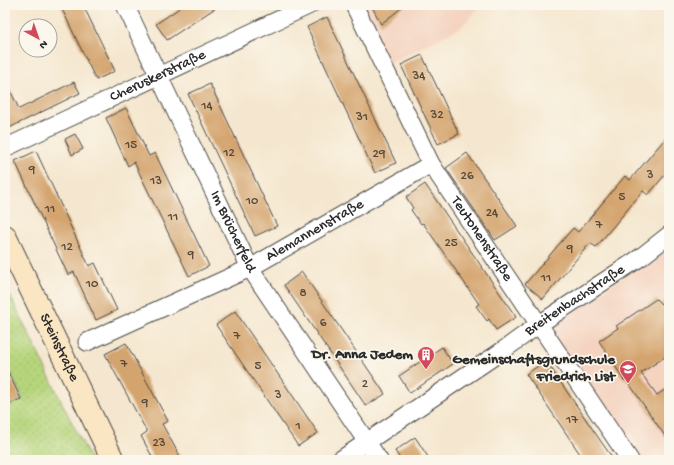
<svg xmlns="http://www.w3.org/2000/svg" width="674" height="465" viewBox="0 0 674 465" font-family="'Gochi Hand',sans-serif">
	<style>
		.built { fill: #f4d3c0 }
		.grass { fill: url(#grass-dots); stroke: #708054 }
		.building { fill: #d4a46e }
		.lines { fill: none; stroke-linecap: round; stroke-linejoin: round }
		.minor-casing { stroke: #494744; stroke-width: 19 }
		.secondary-casing { stroke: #494744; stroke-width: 24 }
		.minor { stroke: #fff; stroke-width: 17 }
		.secondary { stroke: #fbe6c3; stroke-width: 22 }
		.labels { text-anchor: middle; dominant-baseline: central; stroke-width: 3.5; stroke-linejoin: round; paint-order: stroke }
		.number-label { font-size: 13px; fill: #55493c }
		.street-label { font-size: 15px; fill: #2b2b2b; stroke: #fbf7ec }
		.poi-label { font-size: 15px; font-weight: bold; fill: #2b2b2b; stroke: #fbf7ec; text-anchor: end }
	</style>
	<defs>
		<pattern id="grass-dots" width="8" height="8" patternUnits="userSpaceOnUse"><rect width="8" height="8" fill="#b6d57c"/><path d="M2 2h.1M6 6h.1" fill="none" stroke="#9db76b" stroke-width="1.8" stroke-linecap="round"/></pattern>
	</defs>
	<rect width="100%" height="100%" fill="#fbf7ec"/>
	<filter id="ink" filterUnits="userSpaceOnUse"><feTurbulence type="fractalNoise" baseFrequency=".025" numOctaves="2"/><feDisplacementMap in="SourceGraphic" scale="8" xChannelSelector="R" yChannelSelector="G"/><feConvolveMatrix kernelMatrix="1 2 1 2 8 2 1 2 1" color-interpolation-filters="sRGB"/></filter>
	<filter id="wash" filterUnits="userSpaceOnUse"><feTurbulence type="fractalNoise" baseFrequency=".012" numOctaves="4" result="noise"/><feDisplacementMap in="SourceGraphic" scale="16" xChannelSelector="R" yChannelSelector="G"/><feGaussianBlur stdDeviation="0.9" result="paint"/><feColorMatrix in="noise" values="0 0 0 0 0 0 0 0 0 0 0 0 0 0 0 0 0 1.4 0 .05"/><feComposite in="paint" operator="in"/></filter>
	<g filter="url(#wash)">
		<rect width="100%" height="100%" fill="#f5e7cf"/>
		<!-- built -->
		<path class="built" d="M361,5H482L460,28L388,64Z
			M669,245V460H639L635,454L634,450L637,444L631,435H624L619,431L553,336L556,323Z"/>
		<!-- grass -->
		<path class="grass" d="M5,285L65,409L91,460H5V420L7,419L5,415V407L23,399L5,362Z"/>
		<g id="blocks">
			<!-- building -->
			<path class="building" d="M60,5H83L115,71L96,80Z
				M184,5H220L167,40L156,24Z
				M371,5H405L381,24Z
				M327,17L396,163L375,173L307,27Z
				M422,55L459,134L438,144L401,65Z
				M5,79L19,109L74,82L80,93L5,130Z
				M210,84L277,226L255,236L188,94Z
				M126,108L149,156L155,153L209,266L189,276L134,162L128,166L106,118Z
				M75,134L83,149L72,155L65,139Z
				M669,134V170L648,195L643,191L596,247L590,243L543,299L525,284L573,228L578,232L625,176L630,180Z
				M36,151L89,266L95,263L117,310L96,320L74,272L68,275L15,161Z
				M467,153L517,226L495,240L446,168Z
				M425,184L516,317L496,330L489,319L487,321L476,306L479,304L423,223L421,224L411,210L413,208L406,197Z
				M302,272L385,394L366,406L284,285Z
				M669,294V354L641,373L657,395L669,387V442L626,379L624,380L599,341L618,328L616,326L656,299L661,304Z
				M235,311L318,433L298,446L216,325Z
				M126,343L168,421L162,424L182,460H154L141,436L147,432L105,354Z
				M442,347L453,364L410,393L399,376Z
				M546,361L602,443L614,460H584L549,408L526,374Z
				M5,366L21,399L5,406Z
				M415,437L430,460H401L395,451Z"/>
		</g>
	</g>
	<g filter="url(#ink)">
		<use href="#blocks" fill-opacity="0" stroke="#494744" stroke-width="1"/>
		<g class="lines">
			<defs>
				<g id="minor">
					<path id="s1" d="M125,5L250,268L379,460"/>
					<path id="s2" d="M354,5L431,164L630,460"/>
					<path id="s3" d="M5,148L310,5"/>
					<path id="s4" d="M87,342L250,268L431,164"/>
					<path id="s5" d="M340,460L502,351L538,325L641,257L669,235"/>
				</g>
				<g id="secondary">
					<path id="s6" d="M5,236L113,460"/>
				</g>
			</defs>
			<!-- minor casing -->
			<use href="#minor" class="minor-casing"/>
			<!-- secondary casing -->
			<use href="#secondary" class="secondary-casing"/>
			<!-- minor -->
			<use href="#minor" class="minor"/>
			<!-- secondary -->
			<use href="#secondary" class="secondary"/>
		</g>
	</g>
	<!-- icons -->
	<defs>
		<symbol id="building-pin" viewBox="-11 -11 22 30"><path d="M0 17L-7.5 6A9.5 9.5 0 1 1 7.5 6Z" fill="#d1495b" stroke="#fbf7ec"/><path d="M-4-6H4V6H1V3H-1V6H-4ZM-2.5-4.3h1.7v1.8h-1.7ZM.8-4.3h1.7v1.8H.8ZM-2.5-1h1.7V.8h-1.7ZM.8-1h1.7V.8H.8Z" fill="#fff"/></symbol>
		<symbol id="school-pin" viewBox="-11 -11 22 30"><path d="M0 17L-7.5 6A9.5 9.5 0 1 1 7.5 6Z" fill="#d1495b" stroke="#fbf7ec"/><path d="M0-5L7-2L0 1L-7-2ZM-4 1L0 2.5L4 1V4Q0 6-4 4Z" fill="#fff"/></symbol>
	</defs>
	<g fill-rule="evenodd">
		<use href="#building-pin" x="416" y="345" width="20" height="27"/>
		<use href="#school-pin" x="618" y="359" width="20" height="27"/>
	</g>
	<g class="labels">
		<!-- number labels -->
		<g class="number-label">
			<text x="419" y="76">34</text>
			<text x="207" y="106">14</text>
			<text x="437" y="115">32</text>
			<text x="362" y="117">31</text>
			<text x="131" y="145">15</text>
			<text x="229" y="153">12</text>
			<text x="379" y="154">29</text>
			<text x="32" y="170">9</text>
			<text x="650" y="175">3</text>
			<text x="467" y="176">26</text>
			<text x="156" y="181">13</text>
			<text x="622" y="197">5</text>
			<text x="252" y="201">10</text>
			<text x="50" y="209">11</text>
			<text x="492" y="213">24</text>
			<text x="173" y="217">11</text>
			<text x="599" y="225">7</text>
			<text x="451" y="243">25</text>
			<text x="67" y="247">12</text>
			<text x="570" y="249">9</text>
			<text x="191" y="255">9</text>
			<text x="546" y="278">11</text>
			<text x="92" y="284">10</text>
			<text x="303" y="293">8</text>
			<text x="323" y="323">6</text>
			<text x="237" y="336">7</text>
			<text x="124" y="364">7</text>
			<text x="258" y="366">5</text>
			<text x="365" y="384">2</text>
			<text x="278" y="395">3</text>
			<text x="145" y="403">9</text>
			<text x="572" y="420">17</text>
			<text x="298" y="426">1</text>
			<text x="159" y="443">23</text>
		</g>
		<!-- street labels -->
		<g class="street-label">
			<text stroke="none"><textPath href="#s3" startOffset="169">Cheruskerstraße</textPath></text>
			<text stroke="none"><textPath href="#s1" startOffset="251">Im Brücherfeld</textPath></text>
			<text stroke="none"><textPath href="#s4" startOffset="254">Alemannenstraße</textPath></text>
			<text stroke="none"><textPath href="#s2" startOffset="267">Teutonenstraße</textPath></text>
			<text stroke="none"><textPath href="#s5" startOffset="284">Breitenbachstraße</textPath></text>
			<text stroke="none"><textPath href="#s6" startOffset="124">Steinstraße</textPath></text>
		</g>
		<!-- poi labels -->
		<g class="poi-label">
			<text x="413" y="355">Dr. Anna Jedem</text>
			<text x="615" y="360">Gemeinschaftsgrundschule<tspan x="615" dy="17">Friedrich List</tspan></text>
		</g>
	</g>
	<!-- margin -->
	<rect width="674" height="465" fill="none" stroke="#fbf7ec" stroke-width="20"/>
	<!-- north arrow -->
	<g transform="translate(38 38) rotate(140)"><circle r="19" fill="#fbf7ec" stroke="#a8a59f"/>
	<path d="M0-3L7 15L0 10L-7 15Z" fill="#d1495b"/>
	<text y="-6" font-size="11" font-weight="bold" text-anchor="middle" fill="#2b2b2b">N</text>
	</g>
</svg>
